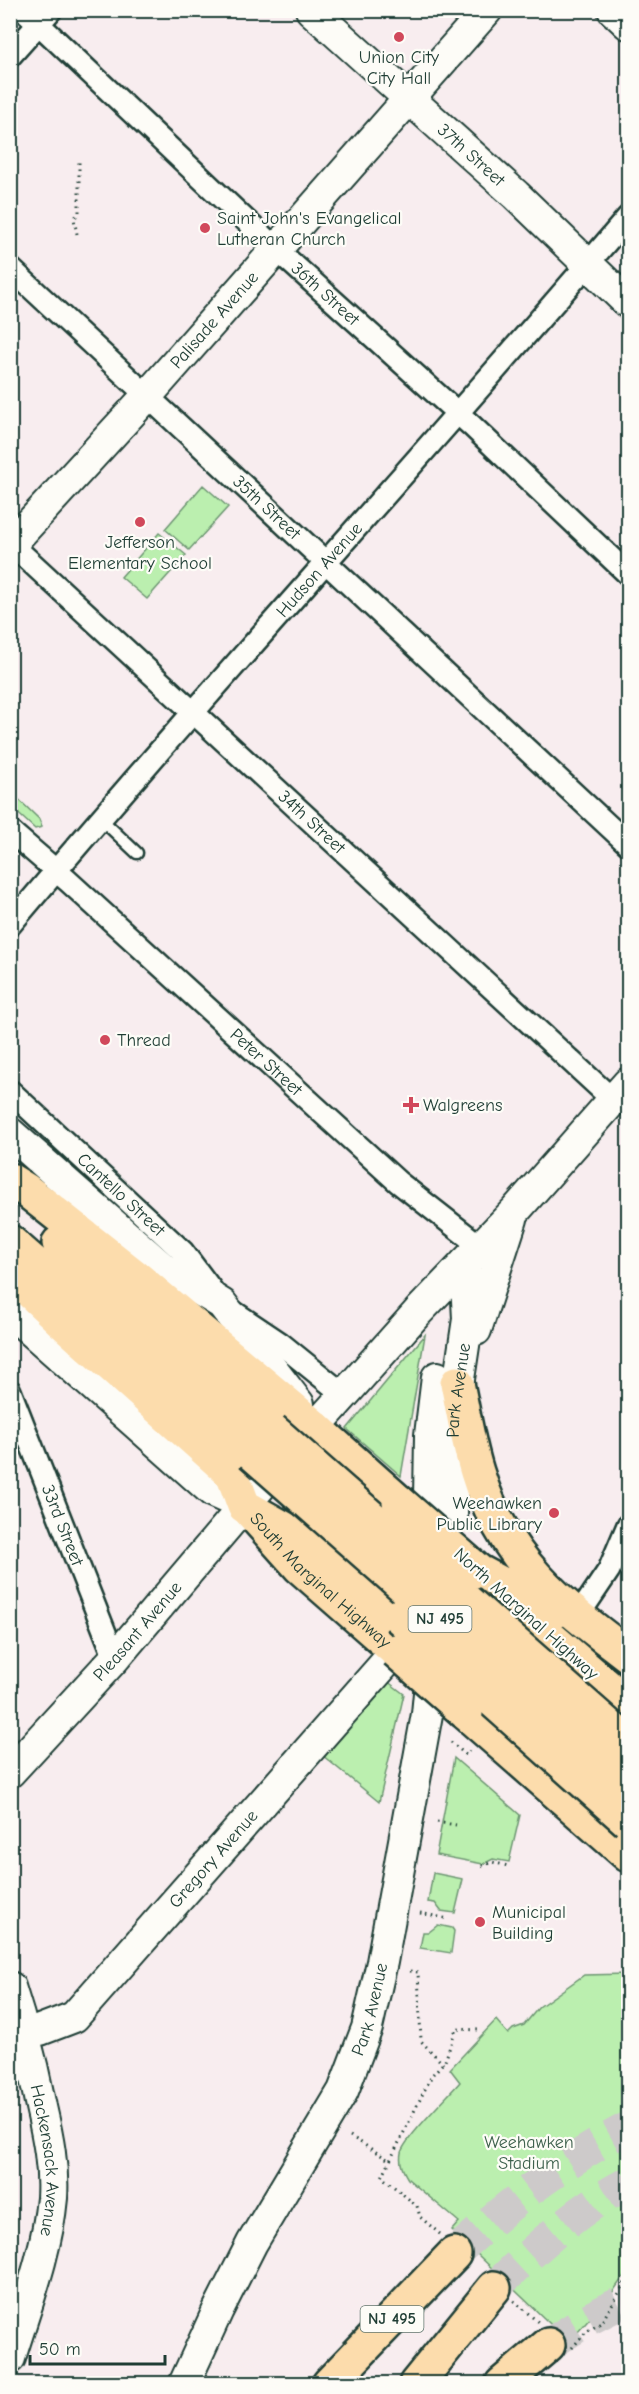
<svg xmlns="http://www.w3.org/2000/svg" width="639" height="2394" viewBox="0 0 639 2394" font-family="'Comic Neue',sans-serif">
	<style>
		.green { fill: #bbefaf; stroke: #6d9672; stroke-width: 1.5 }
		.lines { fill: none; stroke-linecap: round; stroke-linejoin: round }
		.highway-tunnel { stroke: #cdcaca; stroke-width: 33; stroke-dasharray: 33 16; stroke-linecap: butt }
		.lane-casing { stroke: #1f3d34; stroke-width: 15 }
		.street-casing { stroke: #1f3d34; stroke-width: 26 }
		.secondary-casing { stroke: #1f3d34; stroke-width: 34 }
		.primary-casing { stroke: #1f3d34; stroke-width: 38 }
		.highway-casing { stroke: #1f3d34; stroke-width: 38 }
		.path { stroke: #1f3d34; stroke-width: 3; stroke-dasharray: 1.5 4.5; stroke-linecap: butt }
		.lane { stroke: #fdfcf7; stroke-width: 10 }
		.street { stroke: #fdfcf7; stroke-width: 21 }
		.secondary { stroke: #fdfcf7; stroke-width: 30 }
		.primary { stroke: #fcdcac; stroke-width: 33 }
		.highway { stroke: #fcdcac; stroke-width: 33 }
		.primary-bridge-casing { stroke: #1f3d34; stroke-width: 38; stroke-linecap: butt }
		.highway-bridge-casing { stroke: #1f3d34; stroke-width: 38; stroke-linecap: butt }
		.primary-bridge { stroke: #fcdcac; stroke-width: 33 }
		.highway-bridge { stroke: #fcdcac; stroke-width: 33 }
		.poi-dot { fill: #d1495b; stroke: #fdfcf7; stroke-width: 2 }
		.labels { text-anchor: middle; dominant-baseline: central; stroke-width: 4.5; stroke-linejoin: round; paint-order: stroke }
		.shield { fill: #fdfcf7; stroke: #62766e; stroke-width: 1.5 }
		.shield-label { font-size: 16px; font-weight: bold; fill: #1f3d34 }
		.poi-label { font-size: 18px; fill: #1f3d34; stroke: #fdfcf7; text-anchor: start }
		.street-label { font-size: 18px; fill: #1f3d34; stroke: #fdfcf7 }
		.park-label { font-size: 18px; fill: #3e614d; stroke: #fdfcf7 }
	</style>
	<rect width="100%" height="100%" fill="#f8edef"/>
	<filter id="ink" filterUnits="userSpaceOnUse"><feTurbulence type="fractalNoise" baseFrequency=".0167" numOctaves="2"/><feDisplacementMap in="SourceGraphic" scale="12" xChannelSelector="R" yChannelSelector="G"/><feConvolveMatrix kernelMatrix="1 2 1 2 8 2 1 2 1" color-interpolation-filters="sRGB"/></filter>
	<g filter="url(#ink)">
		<!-- green -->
		<path class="green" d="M203,485L228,507L189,550L165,529Z
			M159,533L186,555L147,599L121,577Z
			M11,792L39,819L42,827L35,829L11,807Z
			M425,1335L401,1476L347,1429Z
			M387,1681L404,1694L379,1802L322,1755Z
			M454,1758L520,1815L509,1862L493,1859L483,1864L436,1855Z
			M433,1873L463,1879L455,1913L441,1911L435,1903L428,1902Z
			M438,1925L452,1928L454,1931L451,1953L420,1948L423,1932H429Z
			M628,1974V2270L610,2296L569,2342L452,2230L459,2222L408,2179C403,2171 399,2163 401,2153C405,2138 448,2096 460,2082L450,2069L496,2020L508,2034L513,2029L524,2025L539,2007L584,1975Z"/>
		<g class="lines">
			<!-- highway-tunnel -->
			<path class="highway-tunnel" d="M454,2254C508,2204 563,2161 628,2128
				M494,2288C535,2249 577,2209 628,2183
				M548,2345L589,2319L628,2299"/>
			<defs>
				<path id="lane" d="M101,819L137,853"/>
				<g id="street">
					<path id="s1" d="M24,10L276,249L472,426L628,574"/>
					<path d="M10,56L51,10"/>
					<path id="s2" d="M10,268L628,844"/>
					<path id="s3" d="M10,543L613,1100"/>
					<path id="s4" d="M10,831L68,881L398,1182L481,1247"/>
					<path id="s5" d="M10,925C212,685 425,455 628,217"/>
					<path id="s6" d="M10,1091L183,1252L222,1304L280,1343L344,1395"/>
					<path id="s7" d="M10,1391L115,1658"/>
					<path d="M578,1616L609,1570L628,1525"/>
				</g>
				<g id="secondary">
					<path id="s8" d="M311,10L516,195L628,303"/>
					<path d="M613,10L628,24"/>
					<path id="s9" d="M10,545L147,396L487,10"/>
					<path d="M10,1133L163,1268L222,1304L299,1404"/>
					<path d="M10,1312L213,1492L244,1506"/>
					<path d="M476,1330L512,1219"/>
					<path d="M302,1442L418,1312L515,1211L628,1083"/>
					<path d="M429,1499L430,1435L437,1377"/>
					<path id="s10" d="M452,1519L453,1419L468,1319L465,1263"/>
					<path id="s11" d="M10,1772L115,1658L261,1486"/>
					<path id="s12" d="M10,1987C23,2027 33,2066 41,2107C48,2137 54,2167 52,2198C47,2253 26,2306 10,2358"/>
					<path id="s13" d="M10,2037L40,2030L74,2017L396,1651"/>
					<path id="s14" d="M184,2384L218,2310L252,2243L343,2091L367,2028L382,1962L427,1714L432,1662"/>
				</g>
				<g id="primary">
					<path d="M316,1428L399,1502"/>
					<path id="s15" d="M250,1511L300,1567L396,1651"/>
					<path d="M490,1583L510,1603L628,1704"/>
					<path d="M466,1713L628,1855"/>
				</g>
				<path id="highway" d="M10,1180L26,1190L135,1276L316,1428
					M10,1242L252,1453
					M59,1243L272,1430
					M10,1273L62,1322L232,1474L244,1506L319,1548L398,1616
					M457,1383C463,1412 468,1443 477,1472C504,1561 558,1602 628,1655
					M478,1571L534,1601L559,1610
					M329,2384L454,2254
					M416,2384L494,2288
					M502,2384L548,2345"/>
			</defs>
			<!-- lane casing -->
			<use href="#lane" class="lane-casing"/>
			<!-- street casing -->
			<use href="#street" class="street-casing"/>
			<!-- secondary casing -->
			<use href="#secondary" class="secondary-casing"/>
			<!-- primary casing -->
			<use href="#primary" class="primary-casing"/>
			<!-- highway casing -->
			<use href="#highway" class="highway-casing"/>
			<!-- path -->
			<path class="path" d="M77,234L74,219L79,212V158
				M451,1742L466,1755L469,1751
				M437,1822L456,1825
				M482,1866L492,1862L508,1866
				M420,1913L449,1919
				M410,1971L418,1972L421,2041L443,2064
				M350,2136L389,2160
				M440,2234L420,2217L417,2206L382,2177L432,2075L445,2061L456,2029L480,2030
				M514,2301L538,2322
				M572,2348L586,2332L601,2323L628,2278"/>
			<!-- lane -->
			<use href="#lane" class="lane"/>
			<!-- street -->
			<use href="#street" class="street"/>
			<!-- secondary -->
			<use href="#secondary" class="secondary"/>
			<!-- primary -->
			<use href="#primary" class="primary"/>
			<!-- highway -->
			<use href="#highway" class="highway"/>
			<defs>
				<path id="primary-bridge" d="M399,1502L478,1571
					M396,1651L466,1713"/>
				<path id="highway-bridge" d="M272,1430L628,1743
					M252,1453L628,1784
					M398,1616L628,1821"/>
			</defs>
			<!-- primary-bridge casing -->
			<use href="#primary-bridge" class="primary-bridge-casing"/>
			<!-- highway-bridge casing -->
			<use href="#highway-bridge" class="highway-bridge-casing"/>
			<!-- primary-bridge -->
			<use href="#primary-bridge" class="primary-bridge"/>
			<!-- highway-bridge -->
			<use href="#highway-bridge" class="highway-bridge"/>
		</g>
	</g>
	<!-- markers -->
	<g class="poi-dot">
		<circle cx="399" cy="37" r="6"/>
		<circle cx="205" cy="228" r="6"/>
		<circle cx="140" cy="522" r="6"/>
		<circle cx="105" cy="1040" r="6"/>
		<path d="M408 1096h6v6h6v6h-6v6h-6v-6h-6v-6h6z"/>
		<circle cx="554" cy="1513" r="6"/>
		<circle cx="480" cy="1922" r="6"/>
	</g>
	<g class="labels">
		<!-- shield labels -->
		<g class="shield">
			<rect x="408.5" y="1606" width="63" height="26" rx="4.5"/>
			<rect x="360.5" y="2306" width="63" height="26" rx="4.5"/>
		</g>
		<g class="shield-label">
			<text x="440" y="1619">NJ 495</text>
			<text x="392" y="2319">NJ 495</text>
		</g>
		<!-- poi labels -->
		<g class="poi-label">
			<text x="399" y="57" text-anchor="middle">Union City<tspan x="399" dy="21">City Hall</tspan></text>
			<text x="217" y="218">Saint John's Evangelical<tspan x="217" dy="21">Lutheran Church</tspan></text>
			<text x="140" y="542" text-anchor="middle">Jefferson<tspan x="140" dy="21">Elementary School</tspan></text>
			<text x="117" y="1040">Thread</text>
			<text x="423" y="1105">Walgreens</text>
			<text x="542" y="1503" text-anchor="end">Weehawken<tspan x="542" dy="21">Public Library</tspan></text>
			<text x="492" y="1912">Municipal<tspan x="492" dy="21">Building</tspan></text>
		</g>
		<!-- street labels -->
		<g class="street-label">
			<text stroke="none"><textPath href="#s8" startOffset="216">37th Street</textPath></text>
			<text stroke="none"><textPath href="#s1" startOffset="414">36th Street</textPath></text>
			<text stroke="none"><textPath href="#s9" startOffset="304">Palisade Avenue</textPath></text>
			<text stroke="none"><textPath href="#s2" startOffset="351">35th Street</textPath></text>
			<text stroke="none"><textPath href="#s5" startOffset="471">Hudson Avenue</textPath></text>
			<text stroke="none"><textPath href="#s3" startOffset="411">34th Street</textPath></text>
			<text stroke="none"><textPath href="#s4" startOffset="345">Peter Street</textPath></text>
			<text stroke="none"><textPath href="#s6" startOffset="152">Cantello Street</textPath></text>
			<text stroke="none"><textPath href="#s10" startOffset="129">Park Avenue</textPath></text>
			<text stroke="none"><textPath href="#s7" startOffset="144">33rd Street</textPath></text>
			<text stroke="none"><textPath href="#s15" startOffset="99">South Marginal Highway</textPath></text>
			<text transform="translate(526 1614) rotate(42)">North Marginal Highway</text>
			<text stroke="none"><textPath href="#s11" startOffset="190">Pleasant Avenue</textPath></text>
			<text stroke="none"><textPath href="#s13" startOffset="278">Gregory Avenue</textPath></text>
			<text stroke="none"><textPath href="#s14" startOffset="420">Park Avenue</textPath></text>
			<text stroke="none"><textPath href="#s12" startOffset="178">Hackensack Avenue</textPath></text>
		</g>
		<!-- park labels -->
		<g class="park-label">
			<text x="529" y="2142">Weehawken<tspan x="529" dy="21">Stadium</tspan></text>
		</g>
	</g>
	<!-- margin -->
	<rect width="639" height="2394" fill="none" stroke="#fdfcf7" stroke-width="36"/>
	<rect x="18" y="18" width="603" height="2358" fill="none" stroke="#1f3d34" stroke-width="2" filter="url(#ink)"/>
	<!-- scale -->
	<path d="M30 2355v9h135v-9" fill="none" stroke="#1f3d34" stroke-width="3"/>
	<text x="39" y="2355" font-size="18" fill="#1f3d34" stroke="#fdfcf7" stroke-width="4.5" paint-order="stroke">50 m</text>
</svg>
